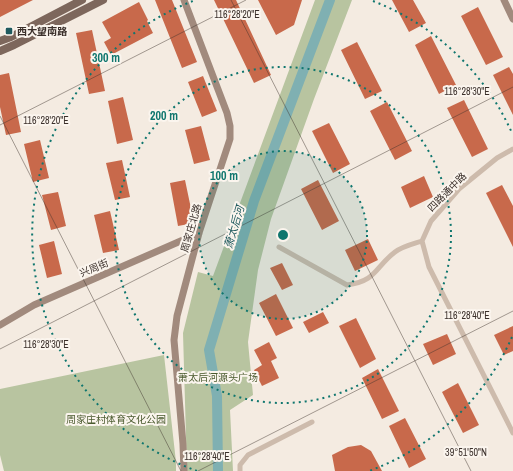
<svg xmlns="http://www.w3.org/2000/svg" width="513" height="471" viewBox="0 0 513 471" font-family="'Archivo Narrow','Noto Sans SC',sans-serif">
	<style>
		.green { fill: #b8c4a0 }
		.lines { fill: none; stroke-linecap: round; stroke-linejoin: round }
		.river { stroke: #7fb0b2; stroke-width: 10 }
		.building { fill: #c8694b }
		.street { stroke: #cdbbac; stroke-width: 5 }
		.secondary { stroke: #a18a7d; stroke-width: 7 }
		.primary { stroke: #7d675c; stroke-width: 8 }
		.ticks { fill: none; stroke: #3b302b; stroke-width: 1; stroke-opacity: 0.45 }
		.ring { fill: none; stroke: #0f766e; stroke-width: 2; stroke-dasharray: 2 4 }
		.poi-dot { fill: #1f5a5e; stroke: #fbf5ee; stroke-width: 1.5 }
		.labels { text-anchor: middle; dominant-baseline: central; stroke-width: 4; stroke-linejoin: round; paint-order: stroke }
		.poi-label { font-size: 10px; font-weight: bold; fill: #3b302b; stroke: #fbf5ee; text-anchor: start }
		.street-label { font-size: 10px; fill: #3b302b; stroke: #fbf5ee }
		.park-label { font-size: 10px; fill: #4a5a2e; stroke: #fbf5ee }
		.water-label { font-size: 11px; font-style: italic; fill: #1f5a5e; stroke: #fbf5ee }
		.ticks-label { font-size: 10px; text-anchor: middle; fill: #3b302b; stroke: #fbf5ee; stroke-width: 4; stroke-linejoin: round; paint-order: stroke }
		.centre { fill: #0f766e; stroke: #fbf5ee; stroke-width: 2 }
		.ring-label { font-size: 12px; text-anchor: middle; font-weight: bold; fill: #0f766e; stroke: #fbf5ee; stroke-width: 4; stroke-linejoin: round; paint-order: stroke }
	</style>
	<rect width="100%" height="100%" fill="#f4ebe1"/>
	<!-- green -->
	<path class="green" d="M315,0H352L314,99L271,219L258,270L248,342L253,395L230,410L233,471H187L183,333L198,272L213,276Z
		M164,355L176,462V471H4L0,455V389Z"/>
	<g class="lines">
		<!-- river -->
		<path class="river" d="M218,471L217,396L209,350L254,201L330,0"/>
	</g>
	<!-- building -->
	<path class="building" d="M0,0H33L0,17Z
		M155,0H172L197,62L182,68Z
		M214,0H236L271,75L254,83Z
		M258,0H302L294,25L276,35Z
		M392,0H413L426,23L409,32Z
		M139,2L148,20L147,21L153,33L111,55L104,42L111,38L102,22Z
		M478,7L503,57L486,65L461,16Z
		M92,30L105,91L89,94L76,33Z
		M431,36L456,85L439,94L415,45Z
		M357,42L382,91L365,99L341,50Z
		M509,67L513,74V115L493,75Z
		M9,73L21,132L6,135L0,107V75Z
		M203,76L217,111L202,117L188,82Z
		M123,97L133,140L117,144L108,101Z
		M464,100L488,149L472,157L447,108Z
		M387,102L412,151L395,160L370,111Z
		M329,123L350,164L333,173L312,131Z
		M201,126L210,160L194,164L185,130Z
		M40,140L49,178L33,182L24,144Z
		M122,160L130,197L115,200L106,163Z
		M424,176L433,197L410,208L401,187Z
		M185,180L194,223L178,226L170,183Z
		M318,180L339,221L322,230L301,189Z
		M502,185L513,206V247L486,193Z
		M58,192L66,226L51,230L42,195Z
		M110,211L119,250L103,253L94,215Z
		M368,239L378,260L355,271L345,250Z
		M54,241L62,274L47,278L39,245Z
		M282,263L293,285L282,290L270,268Z
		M276,294L293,328L276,336L259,303Z
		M323,312L329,323L309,333L303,322Z
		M356,318L376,359L360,368L339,326Z
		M513,326V351L504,355L494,335Z
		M447,334L456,354L433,365L423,344Z
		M269,342L277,358L271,361L279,378L262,386L254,370L262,365L254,350Z
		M378,369L399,411L382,419L362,378Z
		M458,383L479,425L463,433L442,392Z
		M405,418L426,459L409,468L389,426Z
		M361,445L371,451L382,471H335L332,455L348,447Z"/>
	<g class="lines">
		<!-- street -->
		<path class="street" d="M422,241L429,267L513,433
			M279,247L347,285C377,281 375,267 395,252C403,246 413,244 422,241L431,221L459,189L497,158L513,149
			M240,471V465L248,455L312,422"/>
		<!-- secondary -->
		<path class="secondary" d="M504,0L513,19
			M0,325L34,305L199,233
			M184,471L183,444L174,340L177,316L199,233L230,139V126L227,113L184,0"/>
		<!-- primary -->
		<path class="primary" d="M0,41L11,37L82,0
			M0,51L14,45L103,0"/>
	</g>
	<!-- ticks -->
	<path class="ticks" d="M231,0L471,471M0,116L181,471M0,125L246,0M0,349L513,87M198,471L513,311"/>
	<!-- distance rings -->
	<circle cx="283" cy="235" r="84" fill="#0f766e" fill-opacity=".12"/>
	<g class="ring">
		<circle cx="283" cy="235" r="84"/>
		<circle cx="283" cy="235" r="168"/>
		<path d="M512 337A251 251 0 0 1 369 471M197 471A251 251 0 0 1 193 1M373 1A251 251 0 0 1 512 133"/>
	</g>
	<!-- markers -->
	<rect class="poi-dot" x="5" y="27" width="8" height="8" rx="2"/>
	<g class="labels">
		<!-- poi labels -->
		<g class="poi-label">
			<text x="17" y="31">西大望南路</text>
		</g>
		<!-- street labels -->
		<g class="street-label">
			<text transform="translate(447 192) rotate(-45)">四路通中路</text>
			<text transform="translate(191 228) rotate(-74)">周家庄北路</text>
			<text transform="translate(94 268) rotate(-23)">兴周街</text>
		</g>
		<!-- park labels -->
		<g class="park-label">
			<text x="218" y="377">萧太后河源头广场</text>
			<text x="116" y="419">周家庄村体育文化公园</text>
		</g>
		<!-- water labels -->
		<g class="water-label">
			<text transform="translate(234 227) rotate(-73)">萧太后河</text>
		</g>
	</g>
	<g class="ticks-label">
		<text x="237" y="18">116°28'20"E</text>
		<text x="467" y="95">116°28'30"E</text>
		<text x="46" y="124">116°28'20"E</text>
		<text x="467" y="319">116°28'40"E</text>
		<text x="46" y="348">116°28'30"E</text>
		<text x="466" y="456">39°51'50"N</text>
		<text x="207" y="460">116°28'40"E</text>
	</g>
	<circle cx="283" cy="235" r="6" class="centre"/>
	<g class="ring-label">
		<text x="106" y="62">300 m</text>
		<text x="164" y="120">200 m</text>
		<text x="224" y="180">100 m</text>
	</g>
</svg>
